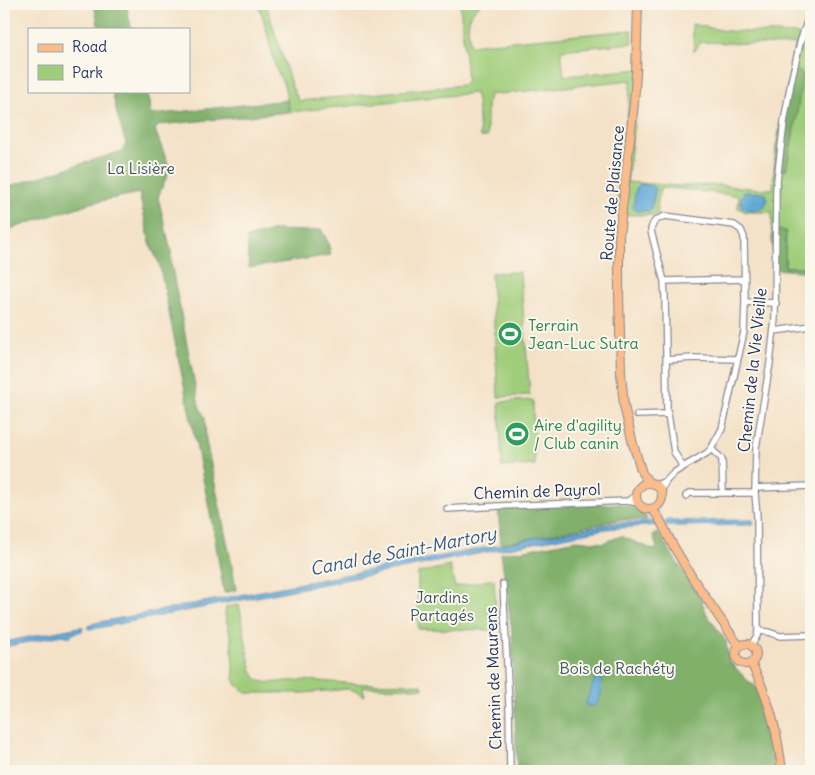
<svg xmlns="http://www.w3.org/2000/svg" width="815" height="775" viewBox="0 0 815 775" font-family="Delius,sans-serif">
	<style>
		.green { fill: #a0cd7a; stroke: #5e7e6c }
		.forest { fill: #80b06a; stroke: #4e7064 }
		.water { fill: #60a8d7; stroke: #3e6c9a }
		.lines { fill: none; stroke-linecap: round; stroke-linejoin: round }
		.minor-casing { stroke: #888893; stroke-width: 8 }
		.major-casing { stroke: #888893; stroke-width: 10 }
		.minor { stroke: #fff; stroke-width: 5.5 }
		.major { stroke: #f9bc8a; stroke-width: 8 }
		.labels { text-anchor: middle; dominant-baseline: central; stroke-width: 4; stroke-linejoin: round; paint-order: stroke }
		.park-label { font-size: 16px; fill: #3c5665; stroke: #fbf7ec }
		.street-label { font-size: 16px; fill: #1b2f5e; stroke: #fbf7ec }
		.leisure-label { font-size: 16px; fill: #27864d; stroke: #fbf7ec; text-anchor: start }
		.water-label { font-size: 18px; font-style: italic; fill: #335988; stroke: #fbf7ec }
	</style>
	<rect width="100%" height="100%" fill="#fbf7ec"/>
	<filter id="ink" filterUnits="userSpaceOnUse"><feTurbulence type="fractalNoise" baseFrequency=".02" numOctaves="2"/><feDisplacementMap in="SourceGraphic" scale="10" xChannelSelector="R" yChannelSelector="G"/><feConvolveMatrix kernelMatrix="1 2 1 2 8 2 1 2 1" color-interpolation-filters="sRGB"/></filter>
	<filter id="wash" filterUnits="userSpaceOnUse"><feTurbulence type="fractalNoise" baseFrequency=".0096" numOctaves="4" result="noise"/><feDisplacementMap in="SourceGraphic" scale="20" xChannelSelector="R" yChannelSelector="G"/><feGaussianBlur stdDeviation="1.12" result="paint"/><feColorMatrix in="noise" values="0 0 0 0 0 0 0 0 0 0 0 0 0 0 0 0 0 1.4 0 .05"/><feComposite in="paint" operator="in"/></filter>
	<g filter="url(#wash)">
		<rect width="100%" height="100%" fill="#f4e2c8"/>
		<!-- green -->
		<path class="green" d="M258,4H266L292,87L299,101L462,85L467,80L460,4H481C465,16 468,26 470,45L632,30L633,43L561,50L564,76L641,69L627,182L680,186L718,185L760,189H773L774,170H786L803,73L791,69L796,44L784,45L701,42L694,52L692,24L726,31L800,34L797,44L811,45V267H785L786,231L772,230V212H746L738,208L739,196L680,189L660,188L657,208L658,213L653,217L651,215H629L615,214L619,191L631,80L489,95L487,106V137H480L477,100L475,93L290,112L284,85L276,69L264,21Z
			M520,272L530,395L498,397L491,273Z
			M533,400L535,465L502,467L499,402Z
			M450,566L455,587L494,579L497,630L418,629V573Z
			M239,605C243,619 248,670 256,678C264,686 280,681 289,681C308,679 327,682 346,683C372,685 397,682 422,685L423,688L363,687L365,696L358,692L349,689L303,693H248C240,689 236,686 234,678L231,638L225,615L226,607Z"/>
		<!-- forest -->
		<path class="forest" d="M94,4H127L128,15L132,29H99Z
			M791,69L803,73L796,120L786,170H774L776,147Z
			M112,91H147L151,115L287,100L290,112L159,125L155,130L170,169L158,197L171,251V263L199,406L205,418L206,441L233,570L236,590L224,593L212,523L159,263L151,247L139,193L91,203L4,231V188L122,151L126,144L117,114Z
			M321,229L328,242L331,255L249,268L247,238L275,230L309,231Z
			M772,230L786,231L785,267H811V272L773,269Z
			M620,504L633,508L646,516L647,520H619L501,544L498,508Z
			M658,533L701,599L707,615L726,641L728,657L732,664L746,679L756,687L766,718L775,771H517L512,631L501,553L525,550L577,540L603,543L621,536L654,550L657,548L653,535Z"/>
		<!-- water -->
		<path class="water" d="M640,184L652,186L656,189L651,209L649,211H636L633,207L636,187Z
			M744,192H747L765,193C768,199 767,202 764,208C750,212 734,211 744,192Z
			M668,519L672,521L750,520H753L754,524L750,525L667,526L665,522Z
			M651,520L653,522L658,523L659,525L605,529L98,628L88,629V626L95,623L603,525L618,523L648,522Z
			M79,627H83L82,631L72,634L71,637L62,635L4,647V642Z
			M596,676L602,679L601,694L596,706H587L586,703Z"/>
	</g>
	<g filter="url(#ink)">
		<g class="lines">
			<defs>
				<path id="minor" d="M664,281L744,279
					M745,302L776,303
					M774,331L811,326
					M666,360L693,358L738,359
					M637,415L668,414
					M711,449L722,459L723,493H755
					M656,485L666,481
					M755,488L811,486
					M661,491L666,481L675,472L707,453L711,449L722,429L744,332L745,302L744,237L741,230L734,225L665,216C657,219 652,221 651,231L664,281L665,297L667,408L674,452L683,467
					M686,496L690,493H723
					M628,501L636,495
					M447,509L500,506L628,501L638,503
					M503,584L509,705L510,771
					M758,631L768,632L780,636L811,635
					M751,645L757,636L758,631L757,517L755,493L756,448L770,363L775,319L776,189L784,122L791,82L800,43L811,9"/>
				<path id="major" d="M638,4L636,74L634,103L619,236V294L621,373L624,406L633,444L642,473L649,483
					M636 496a13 13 0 1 1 26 0a13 13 0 1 1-26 0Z
					M652,509L659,518L671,542L693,579L739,646
					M736 654a10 10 0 1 1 20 0a10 10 0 1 1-20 0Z
					M751,663C769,697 778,733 782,771"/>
			</defs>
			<!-- minor casing -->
			<use href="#minor" class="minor-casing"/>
			<!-- major casing -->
			<use href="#major" class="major-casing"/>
			<!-- minor -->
			<use href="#minor" class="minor"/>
			<!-- major -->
			<use href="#major" class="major"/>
		</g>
	</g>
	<!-- icons -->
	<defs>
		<symbol id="stadium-disc" viewBox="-11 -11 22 22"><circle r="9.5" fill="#2e9e5b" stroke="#fbf7ec"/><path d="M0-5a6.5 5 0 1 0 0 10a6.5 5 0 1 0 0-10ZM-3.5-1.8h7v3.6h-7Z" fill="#fff"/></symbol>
	</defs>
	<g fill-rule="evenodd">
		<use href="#stadium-disc" x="496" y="320" width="28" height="28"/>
		<use href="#stadium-disc" x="503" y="420" width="28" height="28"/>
	</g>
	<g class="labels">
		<!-- park labels -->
		<g class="park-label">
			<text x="141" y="168">La Lisière</text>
			<text x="442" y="597">Jardins<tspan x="442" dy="18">Partagés</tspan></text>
			<text x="617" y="668">Bois de Rachéty</text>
		</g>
		<!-- street labels -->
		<g class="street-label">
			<text transform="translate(612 193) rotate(-85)">Route de Plaisance</text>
			<text transform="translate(752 370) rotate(-84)">Chemin de la Vie Vieille</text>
			<text transform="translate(537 491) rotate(-2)">Chemin de Payrol</text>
			<text transform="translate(493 678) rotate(-92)">Chemin de Maurens</text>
		</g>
		<!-- leisure labels -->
		<g class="leisure-label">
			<text x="528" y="325">Terrain<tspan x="528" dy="18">Jean-Luc Sutra</tspan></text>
			<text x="534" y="425">Aire d'agility<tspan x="534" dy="18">/ Club canin</tspan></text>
		</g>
		<!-- water labels -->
		<g class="water-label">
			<text transform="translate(403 551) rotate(-11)">Canal de Saint-Martory</text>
		</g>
	</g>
	<!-- margin -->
	<rect width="815" height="775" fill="none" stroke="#fbf7ec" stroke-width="20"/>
	<!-- legend -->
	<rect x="28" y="28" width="162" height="65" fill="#fbf7ec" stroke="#a1a7b3"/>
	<rect x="38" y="44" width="25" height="8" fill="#f9bc8a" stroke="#a1a7b3"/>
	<text x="72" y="52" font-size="15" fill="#1b2f5e">Road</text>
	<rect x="38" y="65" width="25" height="15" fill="#a0cd7a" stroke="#a1a7b3"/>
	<text x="72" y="78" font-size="15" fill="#1b2f5e">Park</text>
</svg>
